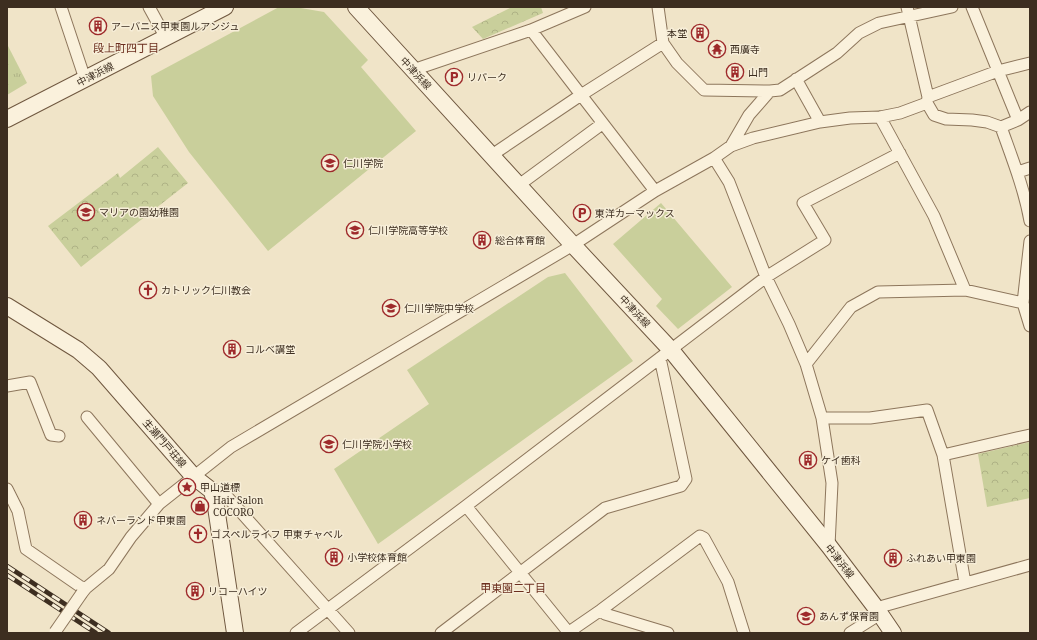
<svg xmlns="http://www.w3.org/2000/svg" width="1037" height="640" viewBox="0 0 1037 640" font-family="'Noto Serif','Noto Sans JP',serif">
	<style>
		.grass { fill: url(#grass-tufts) }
		.forest { fill: url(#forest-crowns) }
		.pitch { fill: #c9cf9b }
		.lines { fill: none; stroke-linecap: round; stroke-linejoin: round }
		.street-casing { stroke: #8d765c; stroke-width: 13 }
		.secondary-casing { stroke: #6f573f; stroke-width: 18 }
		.street { stroke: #faf1dc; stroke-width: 11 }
		.secondary { stroke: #faf1dc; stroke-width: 16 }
		.rail-casing { stroke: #3d2e20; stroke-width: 4.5 }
		.rail { stroke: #f7eed8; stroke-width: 3; stroke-dasharray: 9; stroke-linecap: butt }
		.street-bridge-casing { stroke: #8d765c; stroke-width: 13; stroke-linecap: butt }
		.street-bridge { stroke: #faf1dc; stroke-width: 11 }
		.labels { text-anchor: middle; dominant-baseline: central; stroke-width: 3; stroke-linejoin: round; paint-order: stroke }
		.poi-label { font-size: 10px; fill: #3d2e20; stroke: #f7eed8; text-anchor: start }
		.street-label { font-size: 10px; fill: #3d2e20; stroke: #f7eed8 }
		.neighbourhood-label { font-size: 11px; fill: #6b2e1e; stroke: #f7eed8 }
	</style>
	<defs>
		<pattern id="grass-tufts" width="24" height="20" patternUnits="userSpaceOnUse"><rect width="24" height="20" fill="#c9cf9b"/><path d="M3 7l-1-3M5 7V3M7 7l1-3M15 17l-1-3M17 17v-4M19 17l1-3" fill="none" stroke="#aeb285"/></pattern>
		<pattern id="forest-crowns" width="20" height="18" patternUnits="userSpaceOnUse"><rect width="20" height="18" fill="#c9cf9b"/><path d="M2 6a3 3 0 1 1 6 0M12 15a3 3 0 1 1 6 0" fill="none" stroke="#aeb285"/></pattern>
	</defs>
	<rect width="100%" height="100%" fill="#f0e4c8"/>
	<!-- grass -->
	<path class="grass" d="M7,44L27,83L7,95Z"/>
	<!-- forest -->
	<path class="forest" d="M512,7H541L543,13L483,39L472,27Z
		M158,147L188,183L81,267L48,226L118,173L120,178Z
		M1030,442V498L987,507L978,454Z"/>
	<!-- pitch -->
	<path class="pitch" d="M279,7H295L324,12L368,60L361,67L416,131L268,251L189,152L153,96L151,76Z
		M661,203L732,287L678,329L656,306L662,299L613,244Z
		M565,273L633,361L378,544L334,469L429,404L407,370L548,277Z"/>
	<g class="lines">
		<defs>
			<path id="street" d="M61,7L85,79
				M149,7L166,38
				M658,7L663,43L677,63L704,90L770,91L749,115L731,146
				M907,7L928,97
				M972,7L1018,120
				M531,30L655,191
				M413,70L531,30L585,7
				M796,79L820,122
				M770,91L780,90L837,53L859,33L879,23L952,7
				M927,103L934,115L946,119L972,120L987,122L1001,127L1018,120L1030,112
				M880,117L934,216L965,290
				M1001,127C1012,158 1024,188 1030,221
				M492,155L581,95L663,43
				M714,158L729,182L766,277L789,324L806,364L822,418L832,483L829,546
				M1018,172L1030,168
				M519,185L602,124
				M1030,241L1023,303L1030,326
				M806,364L851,307L878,292L965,290L1023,303
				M7,386L30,382L51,435L59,436
				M87,417L159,504
				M822,418H870L927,410L943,455L965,583
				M943,455L1030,435
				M7,489L18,511L26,549L81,587L86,588
				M212,491L223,492L349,633
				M466,506L569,633
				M82,593L86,588L109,569L131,537L159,504L231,447L573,245L655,191L714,158L731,146L753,138L820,122L850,118L880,117L900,113L927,103L928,97L998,71L1030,63
				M876,608L1030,565
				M601,610L605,614L668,633
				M569,632L601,610L700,536L704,538L728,582L744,633
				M296,633L466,506L766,277L825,240L803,203L900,153
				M441,633L605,508L681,486L686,479L660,358
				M850,633L880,614"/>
			<path id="secondary" d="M356,7L573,245L671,350L829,546L876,608L893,633
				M7,119L225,7
				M7,306L78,350L99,368L194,477L212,491L216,507L235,633"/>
		</defs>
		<!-- street casing -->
		<use href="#street" class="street-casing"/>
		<!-- secondary casing -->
		<use href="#secondary" class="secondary-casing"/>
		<!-- street -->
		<use href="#street" class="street"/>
		<!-- secondary -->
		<use href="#secondary" class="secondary"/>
		<defs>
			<path id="rail" d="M7,566L109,633
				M7,575L96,633"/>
		</defs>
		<!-- rail casing -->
		<use href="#rail" class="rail-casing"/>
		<!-- rail -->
		<use href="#rail" class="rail"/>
		<defs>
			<path id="street-bridge" d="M55,632L82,593"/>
		</defs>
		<!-- street-bridge casing -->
		<use href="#street-bridge" class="street-bridge-casing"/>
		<!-- street-bridge -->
		<use href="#street-bridge" class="street-bridge"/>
	</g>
	<!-- icons -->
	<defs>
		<symbol id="building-ring" viewBox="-11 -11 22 22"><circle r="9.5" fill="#f7eed8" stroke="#9e2a2b" stroke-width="1.5"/><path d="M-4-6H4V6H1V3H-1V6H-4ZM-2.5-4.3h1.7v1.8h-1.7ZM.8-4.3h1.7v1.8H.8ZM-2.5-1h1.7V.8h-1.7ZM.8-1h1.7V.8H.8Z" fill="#9e2a2b"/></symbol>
		<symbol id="temple-ring" viewBox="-11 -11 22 22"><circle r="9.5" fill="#f7eed8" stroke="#9e2a2b" stroke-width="1.5"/><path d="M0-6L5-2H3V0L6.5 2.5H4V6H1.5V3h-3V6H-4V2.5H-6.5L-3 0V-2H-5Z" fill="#9e2a2b"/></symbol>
		<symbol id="parking-ring" viewBox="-11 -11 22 22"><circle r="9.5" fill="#f7eed8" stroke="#9e2a2b" stroke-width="1.5"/><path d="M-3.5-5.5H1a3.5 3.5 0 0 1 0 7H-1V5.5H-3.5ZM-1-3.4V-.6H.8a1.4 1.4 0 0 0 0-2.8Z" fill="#9e2a2b"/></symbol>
		<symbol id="school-ring" viewBox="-11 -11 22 22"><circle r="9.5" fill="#f7eed8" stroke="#9e2a2b" stroke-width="1.5"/><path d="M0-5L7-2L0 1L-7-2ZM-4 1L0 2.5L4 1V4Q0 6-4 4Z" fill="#9e2a2b"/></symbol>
		<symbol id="church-ring" viewBox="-11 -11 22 22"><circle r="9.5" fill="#f7eed8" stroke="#9e2a2b" stroke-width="1.5"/><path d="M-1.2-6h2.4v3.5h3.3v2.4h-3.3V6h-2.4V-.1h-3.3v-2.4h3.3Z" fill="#9e2a2b"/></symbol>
		<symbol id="sight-ring" viewBox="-11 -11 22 22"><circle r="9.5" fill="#f7eed8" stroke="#9e2a2b" stroke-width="1.5"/><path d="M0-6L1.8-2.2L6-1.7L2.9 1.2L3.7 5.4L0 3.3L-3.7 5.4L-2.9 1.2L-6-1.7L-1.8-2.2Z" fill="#9e2a2b"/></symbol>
		<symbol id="shop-ring" viewBox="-11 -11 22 22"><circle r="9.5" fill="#f7eed8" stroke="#9e2a2b" stroke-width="1.5"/><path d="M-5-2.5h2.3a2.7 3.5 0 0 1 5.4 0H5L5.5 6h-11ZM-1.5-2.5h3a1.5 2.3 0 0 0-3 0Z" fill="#9e2a2b"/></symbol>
	</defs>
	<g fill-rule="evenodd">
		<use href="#building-ring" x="88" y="16" width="20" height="20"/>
		<use href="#building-ring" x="690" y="23" width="20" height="20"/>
		<use href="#temple-ring" x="707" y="39" width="20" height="20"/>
		<use href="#building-ring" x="725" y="62" width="20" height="20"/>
		<use href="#parking-ring" x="444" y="67" width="20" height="20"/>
		<use href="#school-ring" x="320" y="153" width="20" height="20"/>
		<use href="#school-ring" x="76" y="202" width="20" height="20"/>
		<use href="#parking-ring" x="572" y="203" width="20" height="20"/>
		<use href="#school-ring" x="345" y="220" width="20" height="20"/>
		<use href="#building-ring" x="472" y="230" width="20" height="20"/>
		<use href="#church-ring" x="138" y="280" width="20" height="20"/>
		<use href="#school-ring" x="381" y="298" width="20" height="20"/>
		<use href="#building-ring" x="222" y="339" width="20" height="20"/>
		<use href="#school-ring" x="319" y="434" width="20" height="20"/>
		<use href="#building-ring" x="798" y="450" width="20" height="20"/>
		<use href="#sight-ring" x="177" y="477" width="20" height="20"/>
		<use href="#shop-ring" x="190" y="496" width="20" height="20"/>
		<use href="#building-ring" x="73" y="510" width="20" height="20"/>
		<use href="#church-ring" x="188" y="524" width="20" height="20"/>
		<use href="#building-ring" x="324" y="547" width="20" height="20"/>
		<use href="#building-ring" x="883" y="548" width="20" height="20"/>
		<use href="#building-ring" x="185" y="581" width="20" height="20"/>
		<use href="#school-ring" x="796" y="606" width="20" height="20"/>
	</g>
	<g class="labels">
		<!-- poi labels -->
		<g class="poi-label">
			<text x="111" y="26">アーバニス甲東園ルアンジュ</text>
			<text x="687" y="33" text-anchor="end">本堂</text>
			<text x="730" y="49">西廣寺</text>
			<text x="748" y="72">山門</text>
			<text x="467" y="77">リパーク</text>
			<text x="343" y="163">仁川学院</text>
			<text x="99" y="212">マリアの園幼稚園</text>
			<text x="595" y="213">東洋カーマックス</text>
			<text x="368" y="230">仁川学院高等学校</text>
			<text x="495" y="240">総合体育館</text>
			<text x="161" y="290">カトリック仁川教会</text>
			<text x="404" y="308">仁川学院中学校</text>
			<text x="245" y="349">コルベ講堂</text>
			<text x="342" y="444">仁川学院小学校</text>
			<text x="821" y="460">ケイ歯科</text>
			<text x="200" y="487">甲山道標</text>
			<text x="213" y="500">Hair Salon<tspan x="213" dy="12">COCORO</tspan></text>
			<text x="96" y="520">ネバーランド甲東園</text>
			<text x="211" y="534">ゴスペルライフ 甲東チャペル</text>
			<text x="347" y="557">小学校体育館</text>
			<text x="906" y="558">ふれあい甲東園</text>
			<text x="208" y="591">リコーハイツ</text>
			<text x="819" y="616">あんず保育園</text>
		</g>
		<!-- street labels -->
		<g class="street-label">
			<text transform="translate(416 73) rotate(47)">中津浜線</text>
			<text transform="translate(95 74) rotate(-27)">中津浜線</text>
			<text transform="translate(635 311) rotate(47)">中津浜線</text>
			<text transform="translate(165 443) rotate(49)">生瀬門戸荘線</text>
			<text transform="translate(840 561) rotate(52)">中津浜線</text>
		</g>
		<!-- neighbourhood labels -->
		<g class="neighbourhood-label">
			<text x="126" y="47">段上町四丁目</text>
			<text x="513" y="587">甲東園二丁目</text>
		</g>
	</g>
	<!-- border -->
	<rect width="1037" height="640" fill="none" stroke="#3d2e20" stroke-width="16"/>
</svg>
